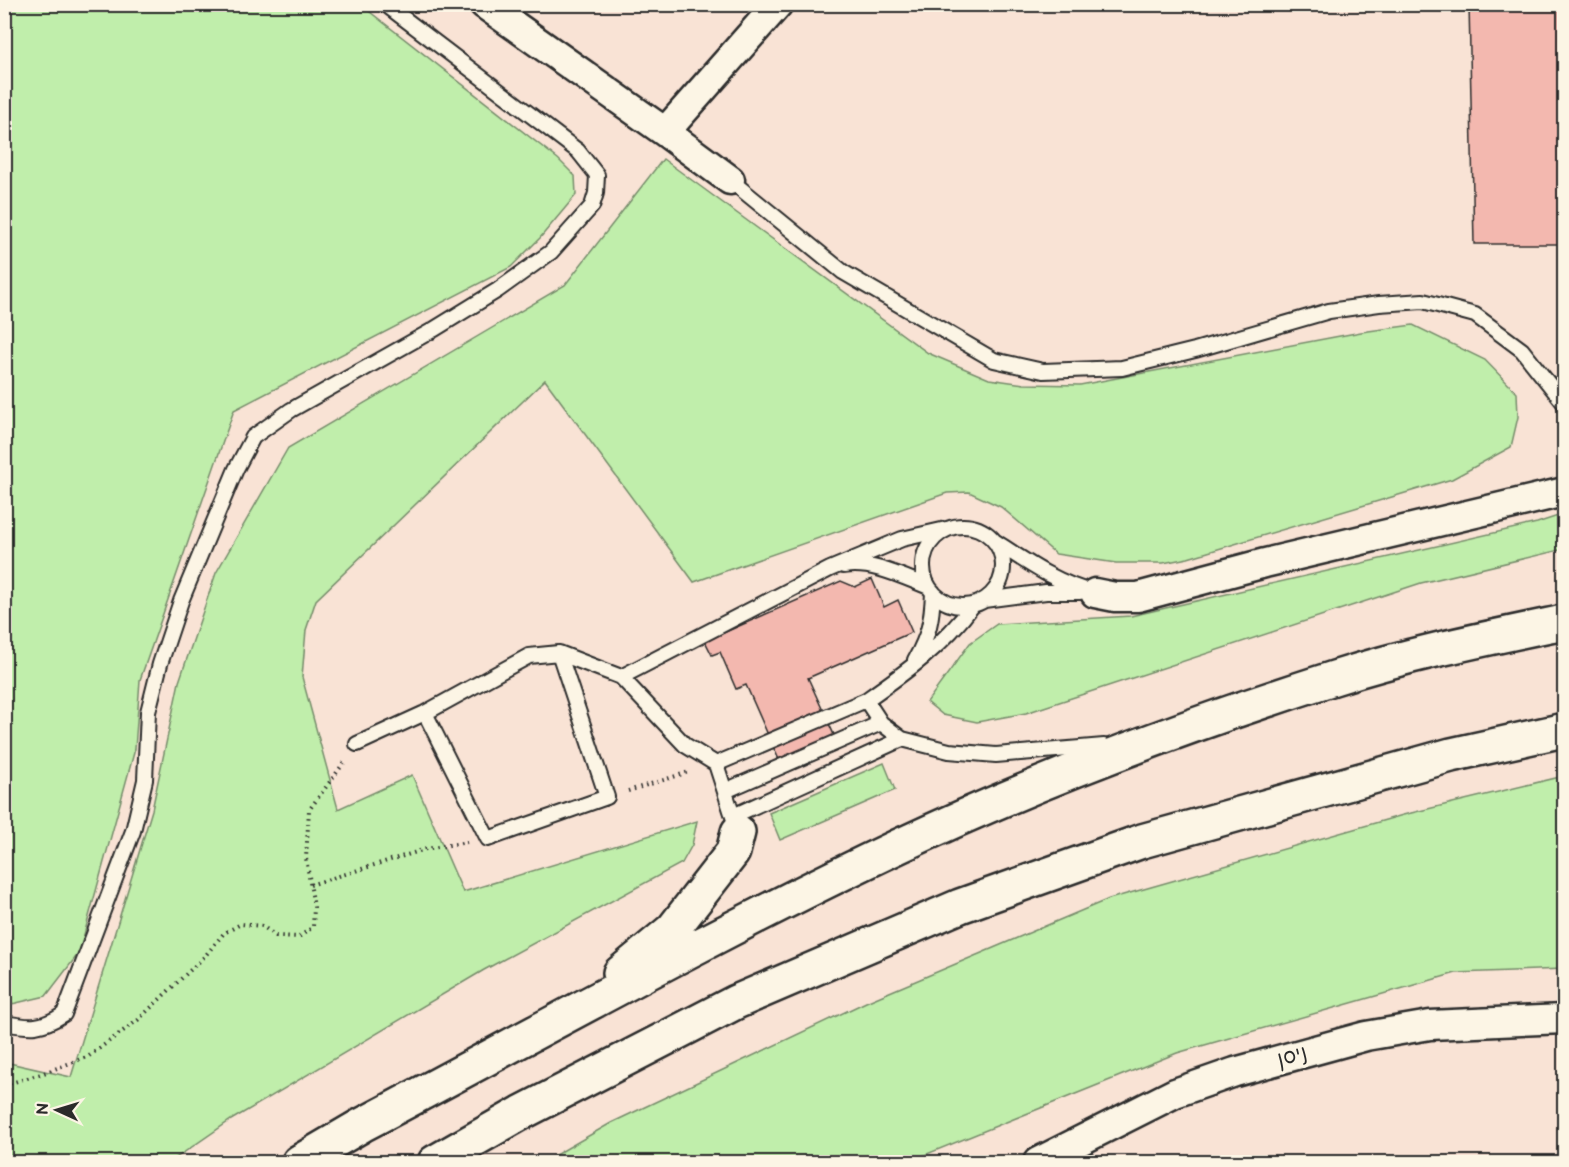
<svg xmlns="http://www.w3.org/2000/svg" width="1569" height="1167" viewBox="0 0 1569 1167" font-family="'Balsamiq Sans','Playpen Sans Hebrew',sans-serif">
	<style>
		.green { fill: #c0eeab; stroke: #768c6b; stroke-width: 1.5 }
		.building { fill: #f3b8af; stroke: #2b2b2b; stroke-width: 1.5 }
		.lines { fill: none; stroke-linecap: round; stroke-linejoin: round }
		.service-casing { stroke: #2b2b2b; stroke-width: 18 }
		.minor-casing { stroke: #2b2b2b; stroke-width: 33 }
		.trunk-casing { stroke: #2b2b2b; stroke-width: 38 }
		.path { stroke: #2b2b2b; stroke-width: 4; stroke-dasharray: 1.5 4.5; stroke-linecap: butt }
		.service { stroke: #fcf5e5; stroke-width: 14 }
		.minor { stroke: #fcf5e5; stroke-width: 28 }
		.trunk { stroke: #fcf5e5; stroke-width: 33 }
		.labels { text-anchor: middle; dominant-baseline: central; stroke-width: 6; stroke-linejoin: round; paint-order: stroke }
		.street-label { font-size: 21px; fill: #2b2b2b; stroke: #fcf5e5 }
	</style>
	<rect width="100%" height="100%" fill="#f9e3d5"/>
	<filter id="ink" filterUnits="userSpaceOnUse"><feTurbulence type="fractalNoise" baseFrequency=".0167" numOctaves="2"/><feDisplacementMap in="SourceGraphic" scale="12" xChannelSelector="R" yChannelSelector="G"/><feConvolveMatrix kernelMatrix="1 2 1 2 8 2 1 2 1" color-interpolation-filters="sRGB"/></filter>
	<g filter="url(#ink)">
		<!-- green -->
		<path class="green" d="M5,4L361,5L558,159L575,176L576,195L540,238L511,267L234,410L140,680L135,749L79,953L46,996L12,1004L4,1002Z
			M663,159L928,353L989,379L1024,384L1080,385L1361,332L1413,325L1485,360L1517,393L1518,417L1511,447L1452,479L1188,558L1163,563H1116L1056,554L1001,507L969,492L947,493L694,582L545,380L316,600L306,630L302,677L338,809L412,775L463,892L697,821L692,845L682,863L484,970L231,1120L170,1162H5V1062L71,1077L152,810L179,682L216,573L288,448L565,285Z
			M1564,514V549L1421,583L1026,713L977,722L943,715L927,702L970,643L997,624L1131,616L1537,523Z
			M884,763L895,790L780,840L769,813Z
			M1564,776V969L1456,973L1177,1053L912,1160L911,1162H543L611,1123L866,1002L1109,899L1403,815Z"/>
		<!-- building -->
		<path class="building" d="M1469,4H1564V244H1474Z
			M872,579L884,607L898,600L912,632L808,678L835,737L780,762L746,685L736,689L720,652L712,655L705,641L841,581L855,587Z"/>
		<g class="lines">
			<defs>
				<path id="service" d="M730,180L843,272L994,360L1043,371L1122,368L1195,350L1329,311L1379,304L1423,301L1475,315L1522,350L1564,403
					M923 566a40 40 0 1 1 80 0a40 40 0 1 1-80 0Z
					M996,542C1028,563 1058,584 1095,593
					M844,566C872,561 903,577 929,587
					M984,600L1046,592H1080
					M915,660C929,635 932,620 933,592
					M866,700C906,672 944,645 973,605
					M425,713L488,839L607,797L559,653
					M357,744L425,713L529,656L559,653L621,677
					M716,764L685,745L621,677L830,569L902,539L946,529
					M725,791L881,723
					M733,816L902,739
					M738,832L716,764L866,700L881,723L902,739L949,751L996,755L1104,746
					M4,1023C31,1028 41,1029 64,1014L133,831L145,780L148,712L160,664L181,601L236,469L253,437L291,410L433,330L498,290L551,252L592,206L596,193L597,175L578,151L385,4"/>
				<path id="minor" d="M484,4L665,132L730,180
					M665,132L778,4
					M1095,593L1115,597H1138L1265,563L1564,492
					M1038,1162L1175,1093L1235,1072L1366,1036L1430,1025L1564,1019"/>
				<path id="trunk" d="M620,973L673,929L733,852L738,832
					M299,1162L362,1125C540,1031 717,932 899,846C1039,780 1187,725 1334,678C1409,654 1488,638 1564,622
					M435,1162L521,1113L736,1002L960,906L1142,841L1451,755L1564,730"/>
			</defs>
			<!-- service casing -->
			<use href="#service" class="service-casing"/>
			<!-- minor casing -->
			<use href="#minor" class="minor-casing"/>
			<!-- trunk casing -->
			<use href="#trunk" class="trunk-casing"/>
			<!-- path -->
			<path class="path" d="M628,791L689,772
				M310,885L426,849L467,842
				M4,1085L41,1074L89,1056L138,1020L205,956L224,933L241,924L262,926L276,936L299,937L313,927L314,907L306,858L309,810L346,760"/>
			<!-- service -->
			<use href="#service" class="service"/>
			<!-- minor -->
			<use href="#minor" class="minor"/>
			<!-- trunk -->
			<use href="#trunk" class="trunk"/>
		</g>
	</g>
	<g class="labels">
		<!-- street labels -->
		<g class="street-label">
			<text transform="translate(1292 1056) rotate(-15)">ניסן</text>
		</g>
	</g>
	<!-- margin -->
	<rect width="1569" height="1167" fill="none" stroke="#fcf5e5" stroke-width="24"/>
	<rect x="12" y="12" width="1545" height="1143" fill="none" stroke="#2b2b2b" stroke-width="2" filter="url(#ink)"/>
	<!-- north arrow -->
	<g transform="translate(57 1110) rotate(274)" stroke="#fcf5e5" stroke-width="4.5" paint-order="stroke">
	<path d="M0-4.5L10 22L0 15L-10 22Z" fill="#2b2b2b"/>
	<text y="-9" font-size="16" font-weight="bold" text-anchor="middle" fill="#2b2b2b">N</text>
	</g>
</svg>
